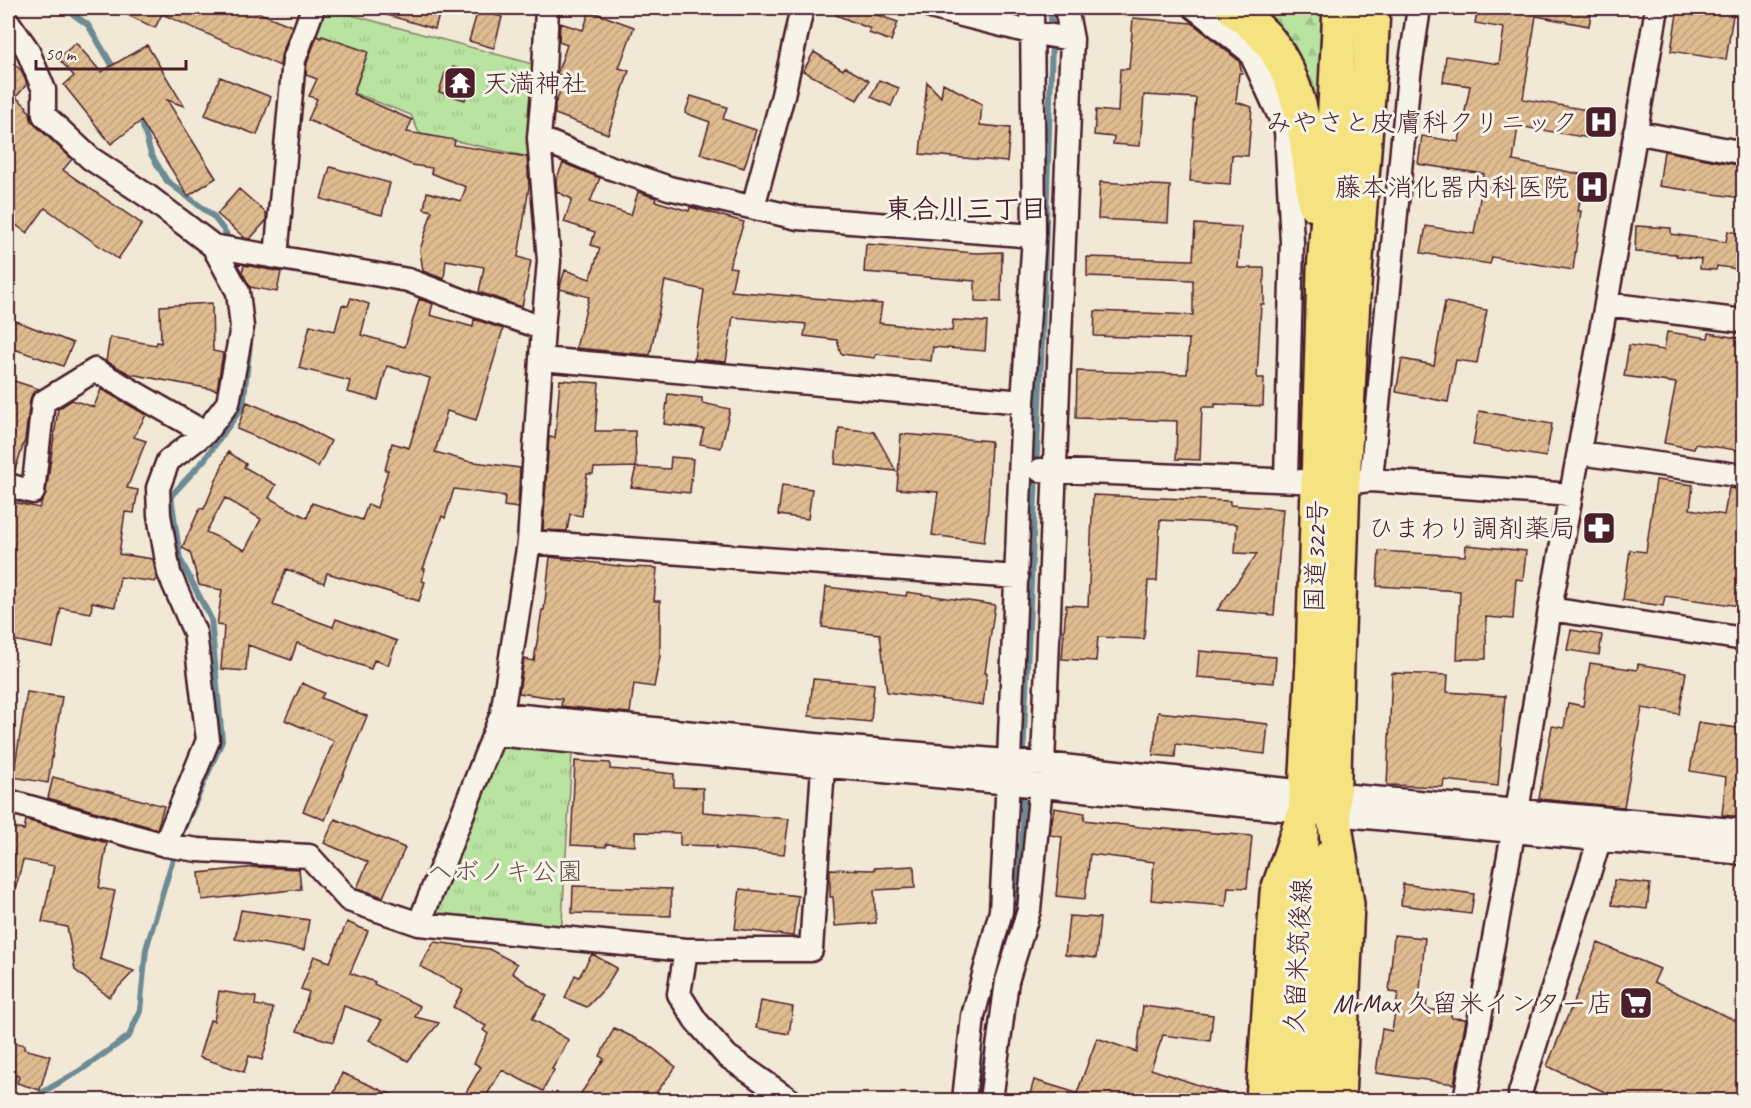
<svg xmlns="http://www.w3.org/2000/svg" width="1751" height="1108" viewBox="0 0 1751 1108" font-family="Caveat,'Klee One',sans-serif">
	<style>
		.forest { fill: url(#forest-firs); stroke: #828166; stroke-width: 1.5 }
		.park { fill: url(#park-tufts); stroke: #828166; stroke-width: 1.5 }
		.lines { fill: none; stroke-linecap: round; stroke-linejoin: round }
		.stream { stroke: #6c8b94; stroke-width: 6 }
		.building { fill: url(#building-hatch); stroke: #4a1f2b; stroke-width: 1.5; fill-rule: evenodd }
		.minor-casing { stroke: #4a1f2b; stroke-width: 27 }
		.major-casing { stroke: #4a1f2b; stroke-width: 33 }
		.highway-casing { stroke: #4a1f2b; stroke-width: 38 }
		.minor { stroke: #f7f3e8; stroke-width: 22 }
		.major { stroke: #f5e382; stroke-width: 28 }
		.highway { stroke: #f5e382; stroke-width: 33 }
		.labels { text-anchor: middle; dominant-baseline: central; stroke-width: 6; stroke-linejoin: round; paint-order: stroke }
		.poi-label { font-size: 26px; fill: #4a1f2b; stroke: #f7f3e8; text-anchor: end }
		.street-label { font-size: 26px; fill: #4a1f2b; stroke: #f7f3e8 }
		.park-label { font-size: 26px; fill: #665048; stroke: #f7f3e8 }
		.neighbourhood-label { font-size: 27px; font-weight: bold; fill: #4a1f2b; stroke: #f7f3e8 }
	</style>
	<defs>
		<pattern id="forest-firs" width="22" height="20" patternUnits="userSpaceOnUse" patternTransform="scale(1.5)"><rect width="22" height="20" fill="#b9e3a0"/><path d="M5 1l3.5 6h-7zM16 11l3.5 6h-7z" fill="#a1c28a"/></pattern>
		<pattern id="park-tufts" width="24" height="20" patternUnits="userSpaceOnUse" patternTransform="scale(1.5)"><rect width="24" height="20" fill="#b9e3a0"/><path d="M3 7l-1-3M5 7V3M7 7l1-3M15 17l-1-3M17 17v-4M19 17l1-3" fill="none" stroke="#a1c28a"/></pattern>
		<pattern id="building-hatch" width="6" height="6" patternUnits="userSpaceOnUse" patternTransform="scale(1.5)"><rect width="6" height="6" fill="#dfbc90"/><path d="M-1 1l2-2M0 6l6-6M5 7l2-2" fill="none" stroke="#c1a17c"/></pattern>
	</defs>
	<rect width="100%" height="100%" fill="#f2e8d6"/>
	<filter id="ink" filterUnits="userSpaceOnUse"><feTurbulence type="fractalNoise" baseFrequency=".0167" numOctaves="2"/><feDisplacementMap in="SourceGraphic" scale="12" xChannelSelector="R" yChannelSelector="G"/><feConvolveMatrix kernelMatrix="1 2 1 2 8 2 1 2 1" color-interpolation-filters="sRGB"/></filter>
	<g filter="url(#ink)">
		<!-- forest -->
		<path class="forest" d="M1214,8H1322L1312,250L1300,149L1234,21Z"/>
		<!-- park -->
		<path class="park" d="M313,8H326L544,67L534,158L419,133L411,115L354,93L367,56L304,33Z
			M499,723L573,736L561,938L419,924Z"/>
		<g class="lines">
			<!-- stream -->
			<path class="stream" d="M65,8L88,25L115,70
				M1050,8L1052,31
				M140,116L151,154L167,181L213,216L226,233L229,243
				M1023,757L1042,339L1052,41
				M1015,921L1023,825V788
				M34,1100L43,1092L81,1070L129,1036L140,1011L146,949L178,842L222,741L211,619L180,559L171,496L205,459L243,406L250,344
				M979,1100L988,1042"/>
		</g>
		<!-- building -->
		<path class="building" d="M113,8H247L292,26L281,56L280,66L162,14L155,28Z
			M378,8H441L435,29L377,12Z
			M839,8H856L898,22L891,41L869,33L871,29L836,15Z
			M1478,8H1592L1589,26L1536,16L1523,99L1594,111L1589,138L1518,126L1513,161L1585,175L1578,211H1581L1573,270L1492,257L1490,264L1421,253L1426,226L1474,234L1484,174L1418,164L1422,136L1459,142L1470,86L1443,82L1446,56L1499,64L1504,28L1475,23Z
			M1678,8H1734L1726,60L1671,51Z
			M478,10L502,17L494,48L469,41Z
			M590,11L634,27L619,68L629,71L608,134L555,114V104L566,77L557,74L567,45L559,42L560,23L583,30Z
			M1133,18L1192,23L1239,61L1242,73H1239L1236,102L1252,107L1248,156L1232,155L1230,184L1190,181L1196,98L1144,95L1140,146L1113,144L1114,137L1094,135L1096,110L1118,112L1120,69H1129Z
			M317,36L321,38L322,36L368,52L353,94L412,120L407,132L455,140L454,145L527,157L529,187L518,257L531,261L522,307L479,292L484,267L446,260L444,279L423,271L420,250L432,211L424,209L427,192L461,201L466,187L431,173L432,168L412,165L308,120L317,99L309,96L317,79L306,75L307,63Z
			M76,43L101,72L147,45L184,106L167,100L216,178L188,196L141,121L111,144L64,85L74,76L58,58Z
			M814,52L843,70L845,67L869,81L857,100L803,71Z
			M8,59L21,70L27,84L16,97L27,107L26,108L30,112L31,120L35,125L72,159L63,170L142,224L118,259L45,208L27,233L8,219Z
			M453,67L473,74L465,100L439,92L445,73L450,74Z
			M220,77L271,97L257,135L205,115Z
			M879,80L899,88L891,106L871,97Z
			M927,82L941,97L943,83L982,104L980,125L1010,128L1007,162L920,154Z
			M691,96L727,107L723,119L756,130L744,168L700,154L710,122L685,113Z
			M1664,151L1743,166L1741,198L1659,186Z
			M563,163L600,178L590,202L631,215L638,192L656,198L655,201L689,211L690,207L744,222L729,267L736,268L731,291L882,304L879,323L952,331L953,320L987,322L985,351L933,347L931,361L876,354L875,358L841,354L837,340L804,336L806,324L733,317L726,362L694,359L704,290L665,281L650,355L576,348L589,297L560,289L561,283L565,270L590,279L600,248L591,245L595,232L564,222L572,199L557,192L556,180Z
			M330,167L390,183L382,215L321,199Z
			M1100,182L1170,186L1168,223L1098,219Z
			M239,189L266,213V221L250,239L245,238L217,214Z
			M1195,224L1241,227L1238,268H1264V304H1261L1257,378H1264L1263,406L1215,404V407H1202L1200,460L1176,459L1177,421L1076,418L1077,371L1187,374L1189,339L1094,336L1095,311L1193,315V280L1087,276V257L1193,260Z
			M1636,226L1671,228V234L1726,242L1728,231L1743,234V270L1717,266L1716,270L1700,269L1701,259L1676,256L1677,254L1635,252Z
			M866,244L976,253L1002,252L1001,302L975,301V281L864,272Z
			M244,265L281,272L277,292L250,287L242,272Z
			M351,298L369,304L361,335L405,347L419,299L433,304L430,315L473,327L474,319L503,329L476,420L447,411L435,452L467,461L520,468L518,508L504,506L505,496L454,489L445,518L442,516L423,569H425L422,581L425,582L419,601L327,573L324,583L286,569L273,605L333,627L336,619L397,641L388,665L374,660L371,669L297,643L291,660L248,645L246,671L221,669L224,626L217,625L222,590L199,585L190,552L182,548L200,508L204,509L228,452L246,464L244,467L276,485L269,498L307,518L312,503L362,520L368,504L377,508L388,470H385L392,443L409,448L430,378L387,366L378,400L347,392L350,381L299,368L310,325L335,331L342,305L348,306ZM225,498L261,519L245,550L206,532Z
			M1445,302L1487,310L1477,363L1456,360L1448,402L1396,392L1402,359L1434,365Z
			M212,303L213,351L223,353L217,390L130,374L106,361L110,337L156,345L157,342L161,343L160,306Z
			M8,318L73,343L63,366L8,347Z
			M1667,332L1708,338L1709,333L1743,339V375L1738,407H1743V451L1695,444L1694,449L1664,443L1676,383L1624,376L1629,345L1664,350Z
			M8,379L39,389L32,394L30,400L25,440L14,473L8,472Z
			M560,380L599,383L595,431H635L636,467L594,468L593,474H587L582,516L570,514L567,531L543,530L549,437L555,438Z
			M101,389L146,415L134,437L146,441L127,488L138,490L134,513L125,512L119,554L153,559L156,575L155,582L120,577L115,607L92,602L91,613L61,608L53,648L8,639V581L10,564H8V501L39,508L46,493L58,409L72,400L94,407Z
			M668,394L702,398V403L730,409L721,448L700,444L704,429L664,424Z
			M247,402L295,422L331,441L318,467L275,445L237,429Z
			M1479,411L1552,424L1546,457L1473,445Z
			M839,428L874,432L896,471L835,464Z
			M901,434L991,441L988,508L984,542L932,535L938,492L897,489Z
			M671,457L693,459L690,493L631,487L636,467L670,469Z
			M1656,480L1693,485L1690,509L1724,515L1729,488L1743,490V536L1737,574L1743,575L1740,606L1665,596L1663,606L1623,600L1630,550L1646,552Z
			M782,485L812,489L808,519L778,515Z
			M1093,495L1230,501V505L1283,509L1274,615L1217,610L1257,554L1235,553L1237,524L1160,520L1157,581H1148L1144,639L1098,637L1096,661L1062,659L1066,605L1088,606Z
			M1466,545L1526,551L1523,580L1516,579L1513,619L1486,617V659H1457L1460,591L1377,586L1379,551L1465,556Z
			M550,557L626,567L657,568L654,601H660V656L654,687L634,684L630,713L561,706L562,699L519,693L524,659L534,661L542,610H544Z
			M826,587L906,596L907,592L995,605L985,673H987L983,705L887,692L880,634L822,627Z
			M1571,630L1602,635L1599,655L1567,650Z
			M1199,651L1276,657L1274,683L1197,677Z
			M1590,663L1637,670L1638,664L1686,672L1679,714L1642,708L1624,807L1539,799L1552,726L1564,728L1568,703L1583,706Z
			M1392,673L1448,675L1447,692L1505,696L1498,786L1444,780L1443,787L1387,785Z
			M813,679L874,684L871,722L809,716Z
			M302,683L324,693L321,698L367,716L325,820L303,811L334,741L285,720Z
			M27,692L62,697L48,783L13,777Z
			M1158,712L1268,724L1265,754L1176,744L1175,757L1153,755Z
			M1698,722L1743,729V817L1722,815L1726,777L1690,771Z
			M575,761L610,763V769L647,772L648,771L674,774V787L703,788V812L789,819L784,854L716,848L717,846L680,845V833L635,832V846L606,844V847L571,845Z
			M53,777L164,806L157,829L48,798Z
			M1054,808L1085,813L1084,820L1140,827L1252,836L1247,888L1228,887L1226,906L1151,900L1154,862L1090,854L1085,899L1056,896L1062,837L1050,835Z
			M335,819L405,848L383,897L357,888L368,862L324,843Z
			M26,820L107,843L99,888L115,891L100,959L134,971L109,997L75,970L67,927L42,922L54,866L23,860L13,898L8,897V826L24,830Z
			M914,866L915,888L874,890L876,923L835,926L833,897H830V869L874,870V868Z
			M255,867L299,869L301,889L202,900L199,873Z
			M1614,880L1650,884L1647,909L1612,905Z
			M1403,884L1474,894L1471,914L1401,905Z
			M573,886L671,889V916L572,913Z
			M740,889L798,896L793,936L735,929Z
			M241,910L309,920L304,950L235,939Z
			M1069,916L1100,918L1096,958L1065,955Z
			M347,922L368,931L350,973L375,982L374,984L420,1006L415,1017L439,1023L408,1061L369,1040L382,1020L344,1006L333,1042L297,1031L309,992L301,989L314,956L330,962Z
			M1394,935L1425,938L1419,999L1427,1000L1426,1009L1450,1012L1452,1018L1466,1019L1454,1084L1376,1073L1382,1029L1392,1031L1398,993L1389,992Z
			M434,942L489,949L517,964L512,973L547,996L532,1019L569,1040L552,1069L554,1070L543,1091L502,1070L483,1101H461L481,1067L474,1063L488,1034L483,1030L486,1026L453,1007L463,990L420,966Z
			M1598,943L1660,969L1654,982L1743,1024V1101H1625L1547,1066Z
			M592,954L617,968L605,988L587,1007L565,998L575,975L579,977Z
			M219,991L256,997L255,1005L273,1008L269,1036L262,1060L249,1056L244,1072L199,1057L210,1020L214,1021Z
			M761,1001L793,1007L789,1034L756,1028Z
			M1143,1006L1213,1015L1210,1041L1163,1035L1151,1069L1237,1098V1101H1028L1034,1080L1077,1093L1097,1038L1137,1052Z
			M614,1028L647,1044L676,1067L650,1101H592L581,1093L604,1059L600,1056Z
			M8,1041L25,1045L24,1049L50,1056L40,1090L17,1083L19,1076L16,1075L13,1089H8Z
			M342,1073L406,1101H331Z"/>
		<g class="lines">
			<defs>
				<path id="minor" d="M934,8L1034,33L1072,39
					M1195,8L1250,52L1286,130L1292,242L1286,480
					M8,22L27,49L44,90V115L90,158L149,197L213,246L238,292L242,327L228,403L205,433L168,461L158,488L159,515L169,573L195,633L208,740L165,845
					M1635,132L1744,153
					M539,138L600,164L669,188L798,218L1034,236
					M753,207L783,95L802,8
					M213,246L408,280L477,306L543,328
					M276,257L294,60L313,8
					M1606,304L1744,321
					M541,359L1023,402
					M1579,453L1744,476
					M1040,470L1343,483L1371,480L1571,495
					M1371,480L1409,75L1419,8
					M8,485L33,492L43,402L95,370L205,433
					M529,542L1017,577
					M1550,609L1744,639
					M502,714L825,746L1043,764L1306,792L1744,831
					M494,734L1744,853
					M8,801L165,845L198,850L309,856L349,900L419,924L686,950H811L824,752
					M419,924L502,714L529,542L543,328L549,261L539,138L543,92L547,8
					M686,950L679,994L696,1021L727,1056L790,1100
					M1520,1093L1600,838
					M964,1100L973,1016L1001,911L1009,761L1023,402L1034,236L1032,8
					M991,1100L1007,981L1029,910L1043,764L1072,39L1066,8
					M1465,1100L1517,811L1550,609L1606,304L1657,8"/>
				<path id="major" d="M1290,1100L1304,830
					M1316,1100L1330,853"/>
				<path id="highway" d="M1233,8C1245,18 1260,29 1270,42C1305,89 1307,148 1315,204
					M1263,1100L1277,893L1305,811L1313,661L1324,271L1333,146L1340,8
					M1338,1100L1347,904L1333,812L1337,661L1343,483L1353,299L1370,70L1373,8"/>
			</defs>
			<!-- minor casing -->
			<use href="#minor" class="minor-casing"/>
			<!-- major casing -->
			<use href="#major" class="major-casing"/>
			<!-- highway casing -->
			<use href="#highway" class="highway-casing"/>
			<!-- minor -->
			<use href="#minor" class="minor"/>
			<!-- major -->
			<use href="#major" class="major"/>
			<!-- highway -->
			<use href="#highway" class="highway"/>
		</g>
	</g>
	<!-- icons -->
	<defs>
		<symbol id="temple-square" viewBox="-11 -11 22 22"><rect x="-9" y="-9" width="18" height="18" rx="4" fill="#4a1f2b" stroke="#f7f3e8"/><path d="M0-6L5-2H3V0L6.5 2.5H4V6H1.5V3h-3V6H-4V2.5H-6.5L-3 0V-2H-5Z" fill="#fff"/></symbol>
		<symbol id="hospital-square" viewBox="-11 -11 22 22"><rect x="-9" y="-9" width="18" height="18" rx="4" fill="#4a1f2b" stroke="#f7f3e8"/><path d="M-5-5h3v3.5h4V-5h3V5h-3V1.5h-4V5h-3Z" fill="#fff"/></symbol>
		<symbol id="pharmacy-square" viewBox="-11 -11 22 22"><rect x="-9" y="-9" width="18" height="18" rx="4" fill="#4a1f2b" stroke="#f7f3e8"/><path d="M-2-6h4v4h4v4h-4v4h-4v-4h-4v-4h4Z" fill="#fff"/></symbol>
		<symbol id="supermarket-square" viewBox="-11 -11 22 22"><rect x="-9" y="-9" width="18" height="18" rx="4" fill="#4a1f2b" stroke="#f7f3e8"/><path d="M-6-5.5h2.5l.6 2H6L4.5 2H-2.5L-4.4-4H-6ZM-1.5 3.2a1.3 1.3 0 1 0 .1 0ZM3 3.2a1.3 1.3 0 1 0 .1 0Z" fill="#fff"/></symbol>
	</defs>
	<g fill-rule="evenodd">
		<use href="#temple-square" x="441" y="64" width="38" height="38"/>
		<use href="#hospital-square" x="1582" y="103" width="38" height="38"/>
		<use href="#hospital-square" x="1573" y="168" width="38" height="38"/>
		<use href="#pharmacy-square" x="1580" y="509" width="38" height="38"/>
		<use href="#supermarket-square" x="1617" y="984" width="38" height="38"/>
	</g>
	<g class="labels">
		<!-- poi labels -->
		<g class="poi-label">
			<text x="483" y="83" text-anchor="start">天満神社</text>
			<text x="1578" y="122">みやさと皮膚科クリニック</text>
			<text x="1569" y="187">藤本消化器内科医院</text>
			<text x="1576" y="528">ひまわり調剤薬局</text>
			<text x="1613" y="1003">MrMax 久留米インター店</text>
		</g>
		<!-- street labels -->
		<g class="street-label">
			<text transform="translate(1316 556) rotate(-88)">国道322号</text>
			<text transform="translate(1298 956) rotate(-87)">久留米筑後線</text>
		</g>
		<!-- park labels -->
		<g class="park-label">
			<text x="505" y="871">ヘボノキ公園</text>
		</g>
		<!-- neighbourhood labels -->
		<g class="neighbourhood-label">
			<text x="966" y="209">東合川三丁目</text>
		</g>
	</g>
	<!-- margin -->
	<rect width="1751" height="1108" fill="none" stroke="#f7f3e8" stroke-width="30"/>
	<rect x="15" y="15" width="1721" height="1078" fill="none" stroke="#4a1f2b" stroke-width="2" filter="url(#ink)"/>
	<!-- scale -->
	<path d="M36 60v9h150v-9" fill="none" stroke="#4a1f2b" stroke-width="3"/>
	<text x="45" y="60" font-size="18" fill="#4a1f2b" stroke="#f7f3e8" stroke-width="4.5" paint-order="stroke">50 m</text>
</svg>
